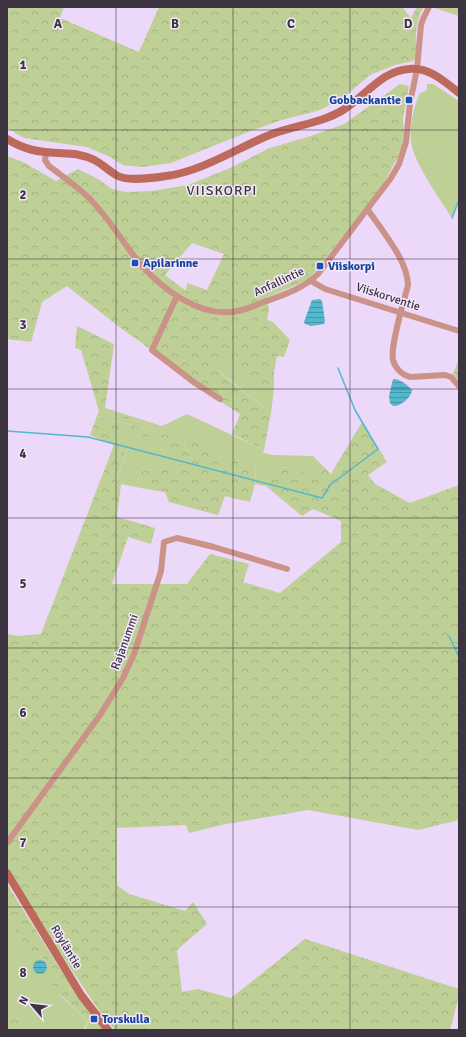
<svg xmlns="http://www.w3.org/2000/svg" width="466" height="1037" viewBox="0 0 466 1037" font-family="Signika,sans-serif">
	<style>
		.green { fill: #bed095 }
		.forest { fill: url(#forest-crowns); fill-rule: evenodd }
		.water { fill: url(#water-rules) }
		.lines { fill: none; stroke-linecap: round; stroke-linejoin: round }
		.stream { stroke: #53b8ce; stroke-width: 1.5 }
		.street { stroke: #cb9288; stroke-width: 6 }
		.secondary { stroke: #bd6a5d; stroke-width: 8 }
		.grid { fill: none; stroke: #3c3440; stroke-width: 1; stroke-opacity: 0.55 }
		.transit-dot { fill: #1a4fb4; stroke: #f4e8fc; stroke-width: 1.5 }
		.labels { text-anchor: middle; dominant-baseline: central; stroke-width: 3; stroke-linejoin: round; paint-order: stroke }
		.transit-label { font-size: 12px; font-weight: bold; fill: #164399; stroke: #f4e8fc; text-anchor: start }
		.street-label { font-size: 12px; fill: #3c3440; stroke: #f4e8fc }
		.quarter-label { font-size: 14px; letter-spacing: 1px; fill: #3c3440; stroke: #f4e8fc }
		.grid-label { font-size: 13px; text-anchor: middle; font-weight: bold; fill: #3c3440; stroke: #f4e8fc; stroke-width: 3; stroke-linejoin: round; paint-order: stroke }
	</style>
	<defs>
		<pattern id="forest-crowns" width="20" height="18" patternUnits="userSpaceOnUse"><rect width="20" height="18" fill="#bed095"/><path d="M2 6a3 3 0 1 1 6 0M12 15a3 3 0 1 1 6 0" fill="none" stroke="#a4b382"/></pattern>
		<pattern id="water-rules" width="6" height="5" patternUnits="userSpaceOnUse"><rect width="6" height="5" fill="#53b8ce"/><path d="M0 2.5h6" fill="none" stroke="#4696a9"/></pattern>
	</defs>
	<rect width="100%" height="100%" fill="#ecd8f8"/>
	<!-- green -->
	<path class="green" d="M432,7H459V16Z
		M427,84H433L459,101V200L452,218C440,199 414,163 411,142C409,127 414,108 419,94L427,90Z
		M224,358L260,384L274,389L271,413L215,368Z
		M99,411L157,427L162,426L187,414L264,450L263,453L272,455L313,456L324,467L314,479L299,469L279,467L266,486L255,484L256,465L219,456L195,439L188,451L184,449L185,440L97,416Z
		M120,431L163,440L160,449L183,456L179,464L141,471L137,481L146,489L121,484L116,482L127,449L114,445Z
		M7,926L14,929L22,941L33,952L43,958L48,965L60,995L88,1022L83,1030H20L24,1027L7,1006Z"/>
	<!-- forest -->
	<path class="forest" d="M7,7H64L60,18L139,52L159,7H402L411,18L417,7H424C414,22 416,40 416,57L413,61L395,65L370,75L344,97L320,110L282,120L253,130L171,163L142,167L123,165L108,156L87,147L24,138L7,128Z
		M400,84L409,86L403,118L404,134L402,145L398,157L381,188L309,279L304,282L265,298L269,308L267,320L273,322L290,340L284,357L277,356L274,372V389L260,384L224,358L215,368L230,381L271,413L264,450L232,434L240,414L194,385L142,343L118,326L67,286L42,302L31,342L7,339V156L23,162L56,181L78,169L98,179L112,189L126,192L152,191L188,185L230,168L270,148L311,136L344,124ZM192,243L224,254L207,290L187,283L186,291L165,275Z
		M77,326L114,344L105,408L162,426L157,427L99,411L81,350L75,348Z
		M458,361H459V381L453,374Z
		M97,416L185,440L184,449L188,451L195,438L219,456L256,465L255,484L250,502L225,496L218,515L169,502L165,492L146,489L137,481L141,471L179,464L182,456L160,449L162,440L120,431L114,445L127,448L116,481L121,484L117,517L155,528L151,544L128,537L112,584H187L210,554L249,564L243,582L280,593L341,542V521L313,509L302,516L266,486L279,467L299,469L314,479L324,467L331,474L362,422L387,462L368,475L375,484L410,503L459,485V820L418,830L308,810L226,824L189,833L186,825L117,828V885L129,894L185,911L193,902L207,924L177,950L182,992L198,989L231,998L305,939L459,989V996L450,1030H115L100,1012L50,938L7,866V634L18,636L41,634L114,445L90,435Z
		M7,884L62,972L103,1030H83L86,1028L88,1022L51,985L48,965L43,958L33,952L22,941L14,929L7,926Z
		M7,1006L24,1027L20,1030H7Z"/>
	<!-- water -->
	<path class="water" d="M320,299L322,301L325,321L324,324L311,326L305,324L304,322L312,300Z
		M393,379C401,379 407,385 412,390C411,398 401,406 393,406L390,403L389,396Z
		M33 967a7 7 0 1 1 14 0a7 7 0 1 1-14 0Z"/>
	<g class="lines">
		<!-- stream -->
		<path class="stream" d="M452,218L459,200
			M7,431L88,437L322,498L330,485L378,449L355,410L338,368
			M449,636L459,657
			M455,648H459"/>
		<!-- street -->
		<path class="street" d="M46,152L45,160L49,166C62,176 77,186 89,198C110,219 124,245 143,267C164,290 198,315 230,312C242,312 253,306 264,302C283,295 303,289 318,274L391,178L399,164L406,142L410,103L417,69L421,25L423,19L429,7
			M368,210C381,229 408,261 408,285C404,301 390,346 393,360C395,368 402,375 410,377L445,375L451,377L459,386
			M311,281L325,289L459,331
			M177,296L152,350L195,383L220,399
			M7,843L100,715L123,678L134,654L161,571L164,542L177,538L214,547L287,569"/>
		<!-- secondary -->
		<path class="secondary" d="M7,139C25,150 38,152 58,153C65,154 73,153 79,155C97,158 102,166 116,175C127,182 153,178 166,176C201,172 239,147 272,134C296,125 322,123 343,110C366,96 381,71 409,69C429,67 444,81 459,93
			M7,873L81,995L108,1030"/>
	</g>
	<!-- grid -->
	<path class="grid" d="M116,7V1030M233,7V1030M350,7V1030M7,130H459M7,259H459M7,389H459M7,518H459M7,648H459M7,778H459M7,907H459"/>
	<!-- markers -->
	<g class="transit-dot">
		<rect x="405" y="96" width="8" height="8" rx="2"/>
		<rect x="131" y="259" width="8" height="8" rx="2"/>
		<rect x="316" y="262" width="8" height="8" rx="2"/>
		<rect x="90" y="1015" width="8" height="8" rx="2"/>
	</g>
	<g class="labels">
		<!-- transit labels -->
		<g class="transit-label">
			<text x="401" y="100" text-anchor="end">Gobbackantie</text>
			<text x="143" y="263">Apilarinne</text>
			<text x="328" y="266">Viiskorpi</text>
			<text x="102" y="1019">Torskulla</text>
		</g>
		<!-- street labels -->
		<g class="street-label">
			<text transform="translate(279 282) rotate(-25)">Anfallintie</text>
			<text transform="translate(388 297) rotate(18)">Viiskorventie</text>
			<text transform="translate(125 642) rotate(-70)">Rajanummi</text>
			<text transform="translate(66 947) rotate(59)">Röyläntie</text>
		</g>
		<!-- quarter labels -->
		<g class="quarter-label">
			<text x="222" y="190">VIISKORPI</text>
		</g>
	</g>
	<g class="grid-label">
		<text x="58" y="28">A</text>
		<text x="175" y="28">B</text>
		<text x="291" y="28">C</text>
		<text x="408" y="28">D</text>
		<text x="23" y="69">1</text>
		<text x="23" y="199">2</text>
		<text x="23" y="329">3</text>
		<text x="23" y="458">4</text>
		<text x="23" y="588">5</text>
		<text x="23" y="717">6</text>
		<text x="23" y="847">7</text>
		<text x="23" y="977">8</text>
	</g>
	<!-- border -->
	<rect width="466" height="1037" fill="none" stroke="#3c3440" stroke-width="16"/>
	<!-- north arrow -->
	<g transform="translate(32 1005) rotate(298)" stroke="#f4e8fc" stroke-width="3" paint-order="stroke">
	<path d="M0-3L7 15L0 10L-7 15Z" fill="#3c3440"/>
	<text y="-6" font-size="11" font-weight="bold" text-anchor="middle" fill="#3c3440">N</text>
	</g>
</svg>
